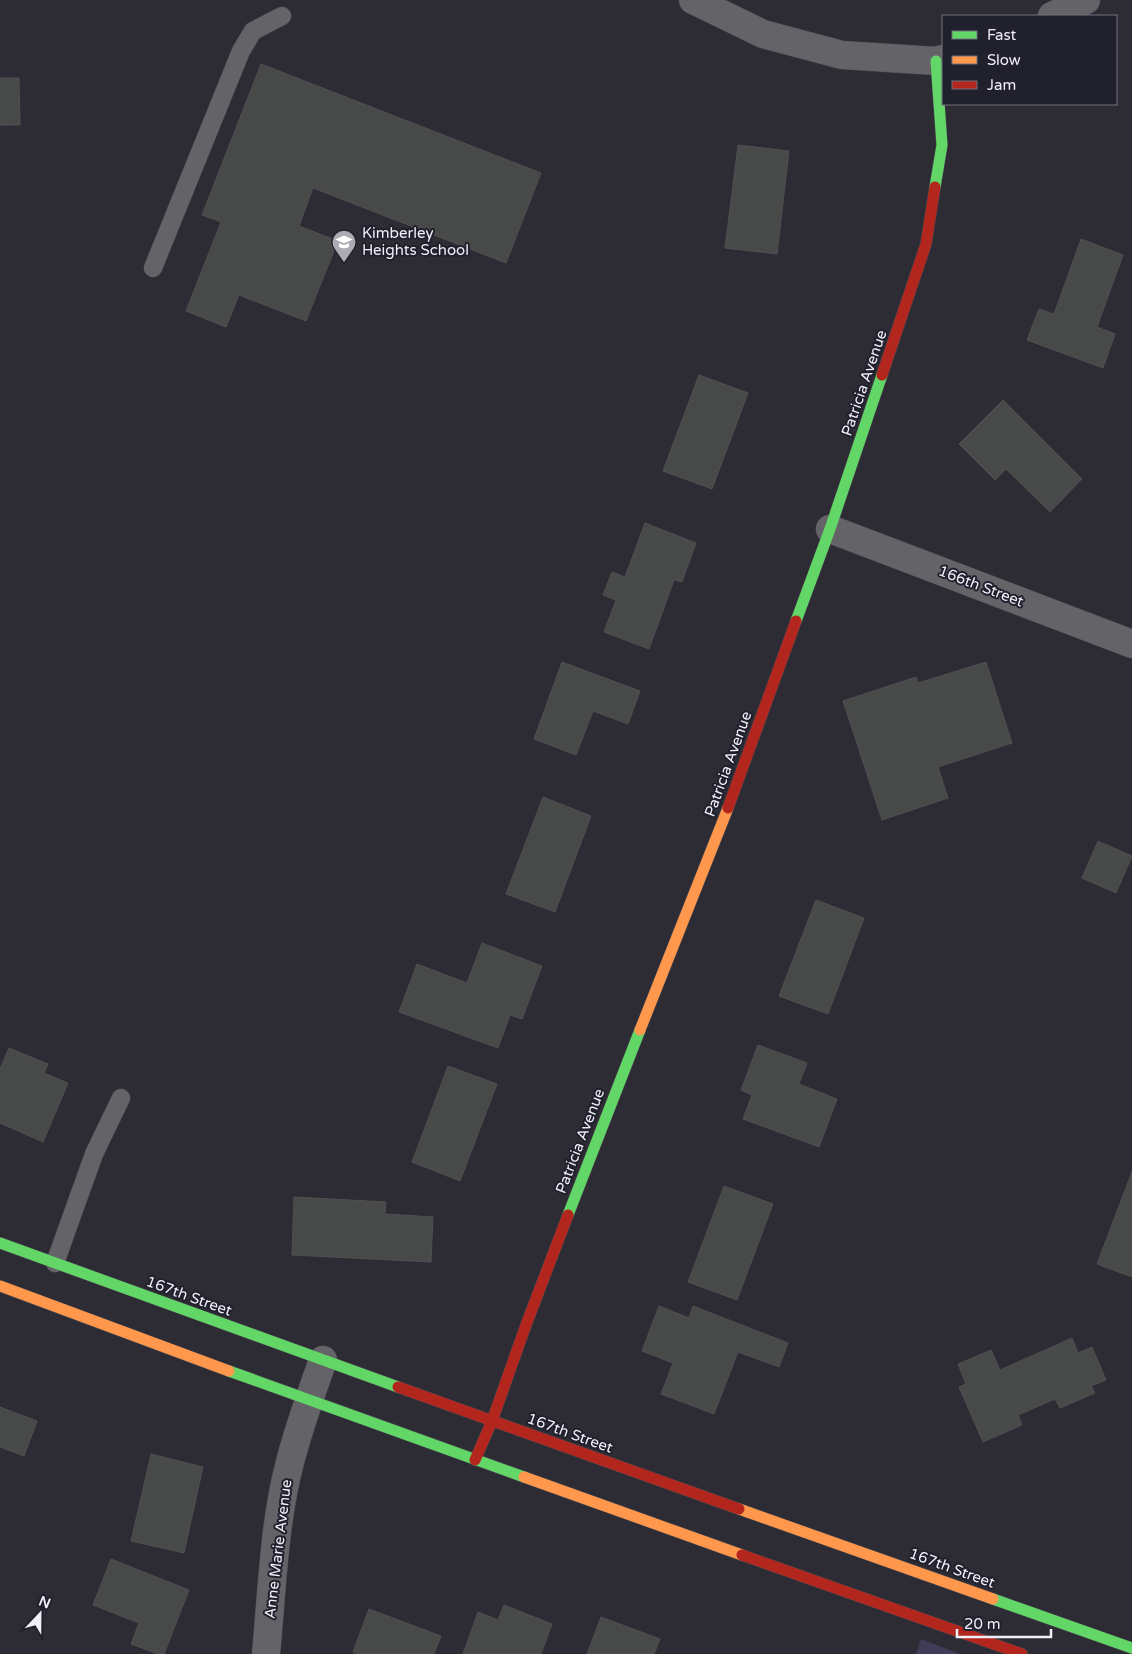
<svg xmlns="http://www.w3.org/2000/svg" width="1132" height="1654" viewBox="0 0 1132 1654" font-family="'Varela Round',sans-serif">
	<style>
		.green { fill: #3f3c57 }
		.building { fill: #474a48; stroke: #4e5052 }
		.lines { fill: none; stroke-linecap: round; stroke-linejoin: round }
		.lane-casing { stroke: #49484f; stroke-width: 19 }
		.street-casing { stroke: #49484f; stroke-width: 29 }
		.fast-casing { stroke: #49484f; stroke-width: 12 }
		.slow-casing { stroke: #49484f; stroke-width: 12 }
		.jam-casing { stroke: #49484f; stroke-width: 12 }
		.lane { stroke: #646368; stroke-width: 18 }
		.street { stroke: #646368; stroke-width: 28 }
		.fast { stroke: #63d668; stroke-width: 11 }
		.slow { stroke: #ff974d; stroke-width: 11 }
		.jam { stroke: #b3261e; stroke-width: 11 }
		.labels { text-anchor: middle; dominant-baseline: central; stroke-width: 4; stroke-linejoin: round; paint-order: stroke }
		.poi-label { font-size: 15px; fill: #efeff8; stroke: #21202d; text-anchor: start }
		.street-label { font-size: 15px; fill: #efeff8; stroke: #21202d }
	</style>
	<rect width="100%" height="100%" fill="#2d2c34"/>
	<!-- green -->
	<path class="green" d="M921,1639L960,1654H916Z"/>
	<!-- building -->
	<path class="building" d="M261,64L541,173L506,263L313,188L299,226L338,241L306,321L239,295L226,327L186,311L221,222L202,215Z
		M0,78H19L20,125H0Z
		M738,145L789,151L777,254L725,248Z
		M1081,239L1123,255L1097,327L1115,334L1103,368L1027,340L1039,309L1054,314Z
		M699,375L748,393L712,489L663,471Z
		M1003,400L1082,479L1050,512L1006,469L995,480L959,444Z
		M645,523L696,543L682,582L674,580L649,649L604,632L616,600L603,595L612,572L625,577Z
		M562,662L640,691L628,724L593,711L576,755L534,739Z
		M986,662L1012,743L938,767L948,798L882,820L843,701L916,677L918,683Z
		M543,797L591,816L555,912L506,894Z
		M1098,841L1132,856L1116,893L1082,878Z
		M816,900L864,918L828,1014L779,996Z
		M482,943L542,966L522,1019L510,1015L498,1048L399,1012L417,964L467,983Z
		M758,1045L807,1063L799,1084L837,1099L819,1147L743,1119L752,1095L741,1090Z
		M9,1048L48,1064L44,1073L68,1083L43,1142L0,1123V1069Z
		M448,1066L497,1084L460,1181L412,1162Z
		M1132,1172V1277L1097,1264Z
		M724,1186L773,1204L737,1300L688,1282Z
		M294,1197L386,1202L385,1214L433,1217L431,1262L292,1255Z
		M659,1306L689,1318L693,1306L788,1343L779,1367L738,1352L714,1414L661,1394L673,1363L642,1351Z
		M1072,1338L1078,1353L1092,1347L1106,1380L1091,1386L1095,1393L1060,1408L1055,1399L1018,1415L1022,1425L983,1442L959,1387L966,1384L958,1364L991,1350L1000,1370Z
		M0,1407L37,1421L24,1456L0,1447Z
		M151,1454L203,1467L184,1553L131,1541Z
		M111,1559L189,1590L164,1654H158L131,1644L139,1623L93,1605Z
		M504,1605L552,1624L541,1654H463L478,1612L498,1620Z
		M369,1609L441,1636L434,1654H357L353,1652Z
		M601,1617L660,1639L654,1654H587Z"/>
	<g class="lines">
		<defs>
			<path id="lane" d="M153,268L241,51L253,31L282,16
				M55,1263L94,1154L121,1098"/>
			<path id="street" d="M693,0L763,34L842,55L936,61L943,59
				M1052,16L1086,0
				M830,529L1132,644
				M266,1654C272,1591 274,1522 290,1462C299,1427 311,1394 323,1360"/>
			<path id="fast" d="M935,187L942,145L936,61
				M796,621L830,529L882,375
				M568,1215L640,1030
				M0,1243L398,1387
				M229,1371L524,1477
				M993,1599L1132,1648"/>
			<path id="slow" d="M640,1030L728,808
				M0,1286L229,1371
				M524,1477L742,1555
				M739,1509L993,1599"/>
			<path id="jam" d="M882,375L926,244L935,187
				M728,808L796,621
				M398,1387L739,1509
				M475,1460L492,1421L526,1325L568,1215
				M742,1555L1022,1654"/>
		</defs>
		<!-- lane casing -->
		<use href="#lane" class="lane-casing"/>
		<!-- street casing -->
		<use href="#street" class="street-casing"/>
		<!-- fast casing -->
		<use href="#fast" class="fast-casing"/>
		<!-- slow casing -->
		<use href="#slow" class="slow-casing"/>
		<!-- jam casing -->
		<use href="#jam" class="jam-casing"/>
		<!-- lane -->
		<use href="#lane" class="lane"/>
		<!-- street -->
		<use href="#street" class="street"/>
		<!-- fast -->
		<use href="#fast" class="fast"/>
		<!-- slow -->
		<use href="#slow" class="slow"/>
		<!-- jam -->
		<use href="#jam" class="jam"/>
	</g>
	<!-- icons -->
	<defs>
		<symbol id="school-pin" viewBox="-11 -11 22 30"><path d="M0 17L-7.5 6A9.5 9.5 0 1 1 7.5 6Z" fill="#ababb3" stroke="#21202d"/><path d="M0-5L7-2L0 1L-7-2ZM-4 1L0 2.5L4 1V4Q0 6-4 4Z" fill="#fff"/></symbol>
	</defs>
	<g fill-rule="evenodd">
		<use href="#school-pin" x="330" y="228" width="28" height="38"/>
	</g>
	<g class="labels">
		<!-- poi labels -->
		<g class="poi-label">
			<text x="362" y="233">Kimberley<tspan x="362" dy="17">Heights School</tspan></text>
		</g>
		<!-- street labels -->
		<g class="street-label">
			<text transform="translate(864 383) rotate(-71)">Patricia Avenue</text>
			<text transform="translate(981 586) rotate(21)">166th Street</text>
			<text transform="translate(728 764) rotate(-70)">Patricia Avenue</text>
			<text transform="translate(580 1141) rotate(-69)">Patricia Avenue</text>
			<text transform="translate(189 1296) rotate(20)">167th Street</text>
			<text transform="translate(570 1433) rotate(20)">167th Street</text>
			<text transform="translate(278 1549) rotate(-83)">Anne Marie Avenue</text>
			<text transform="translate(952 1568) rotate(20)">167th Street</text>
		</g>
	</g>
	<!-- legend -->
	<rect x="942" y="15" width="175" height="90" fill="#21202d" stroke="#73737e"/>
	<rect x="952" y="31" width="25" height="8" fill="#63d668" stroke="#73737e"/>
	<text x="987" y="40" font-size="15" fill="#efeff8">Fast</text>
	<rect x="952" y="56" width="25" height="8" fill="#ff974d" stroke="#73737e"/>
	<text x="987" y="65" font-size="15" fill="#efeff8">Slow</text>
	<rect x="952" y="81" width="25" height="8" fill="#b3261e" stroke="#73737e"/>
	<text x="987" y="90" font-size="15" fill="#efeff8">Jam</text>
	<!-- north arrow -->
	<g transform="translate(40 1614) rotate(22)" stroke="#21202d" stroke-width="4" paint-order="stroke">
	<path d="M0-4L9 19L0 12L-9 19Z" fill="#efeff8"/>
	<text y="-8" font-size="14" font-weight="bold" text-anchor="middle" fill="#efeff8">N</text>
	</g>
	<!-- scale -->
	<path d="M957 1629v8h94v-8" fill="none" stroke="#efeff8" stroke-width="2.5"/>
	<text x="964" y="1629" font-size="15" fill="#efeff8" stroke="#21202d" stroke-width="4" paint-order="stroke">20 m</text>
</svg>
